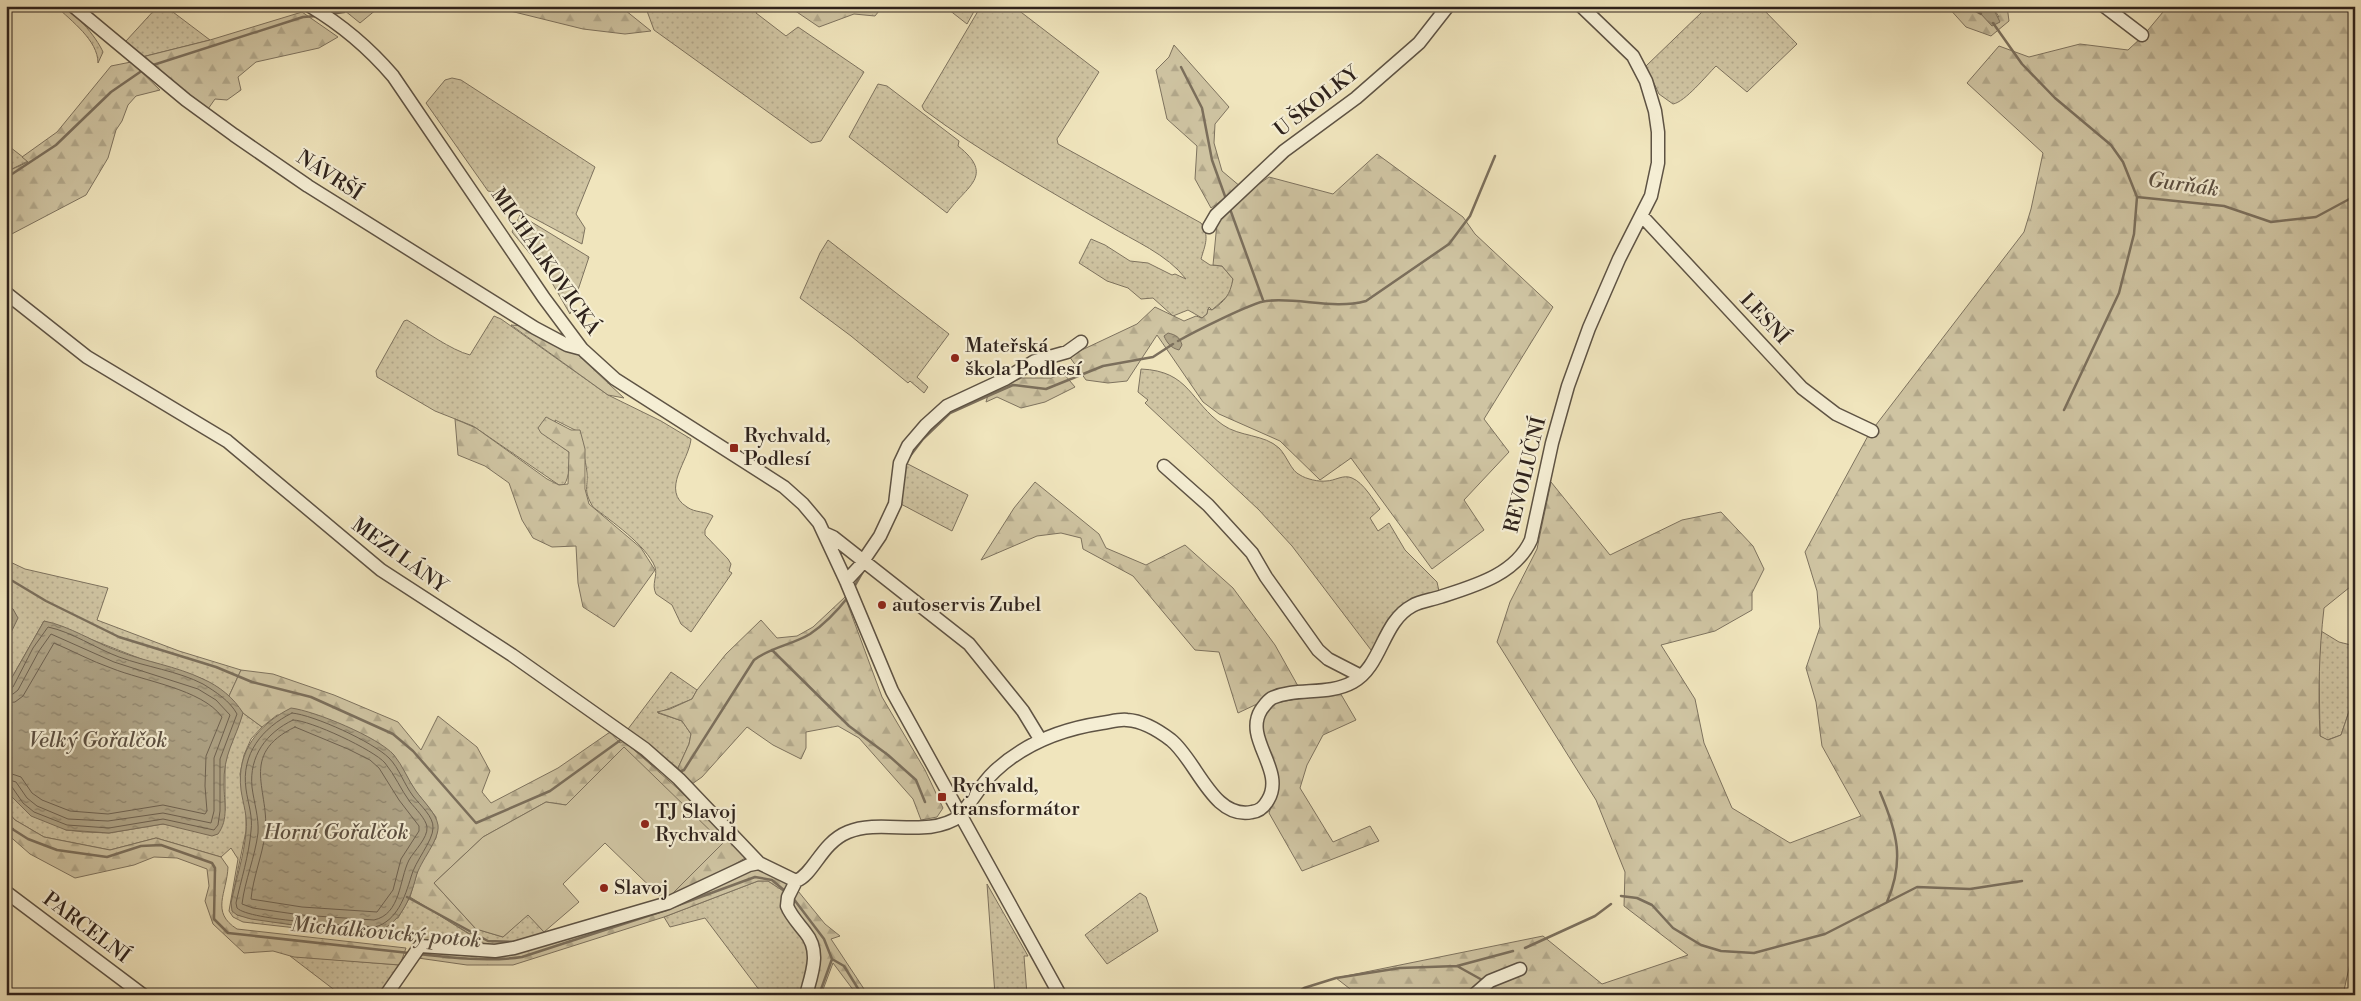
<svg xmlns="http://www.w3.org/2000/svg" width="2361" height="1001" viewBox="0 0 2361 1001" font-family="'Libre Bodoni',serif">
	<style>
		.green { fill: url(#green-dots); stroke: #7e735f }
		.forest { fill: url(#forest-firs); stroke: #7e735f }
		.pitch { fill: #cfc4a2; stroke: #7e735f }
		.water { fill: url(#water-ripples); stroke: #7b6f5c }
		.lines { fill: none; stroke-linecap: round; stroke-linejoin: round }
		.shore { stroke: #6e6251; stroke-width: 1 }
		.stream { stroke: #7b6f5c; stroke-width: 2.5 }
		.minor-casing { stroke: #5e5344; stroke-width: 15 }
		.minor { stroke: #f5eed4; stroke-width: 12 }
		.rail { stroke: #2e221c; stroke-width: 2.5; stroke-dasharray: 9 9; stroke-linecap: butt }
		.poi-dot { fill: #8f2418; stroke: #f5eed4; stroke-width: 2 }
		.labels { text-anchor: middle; dominant-baseline: central; stroke-width: 4.5; stroke-linejoin: round; paint-order: stroke }
		.street-label { font-size: 20px; fill: #2e221c; stroke: #f5eed4 }
		.poi-label { font-size: 20px; fill: #2e221c; stroke: #f5eed4; text-anchor: start }
		.water-label { font-size: 21px; font-style: italic; fill: #5b4f41; stroke: #f5eed4 }
	</style>
	<defs>
		<pattern id="green-dots" width="8" height="8" patternUnits="userSpaceOnUse" patternTransform="scale(1.25)"><rect width="8" height="8" fill="#cfc4a2"/><path d="M2 2h.1M6 6h.1" fill="none" stroke="#b2a88b" stroke-width="1.8" stroke-linecap="round"/></pattern>
		<pattern id="forest-firs" width="22" height="20" patternUnits="userSpaceOnUse" patternTransform="scale(1.25)"><rect width="22" height="20" fill="#cfc4a2"/><path d="M5 1l3.5 6h-7zM16 11l3.5 6h-7z" fill="#b2a88b"/></pattern>
		<pattern id="water-ripples" width="26" height="14" patternUnits="userSpaceOnUse" patternTransform="scale(1.25)"><rect width="26" height="14" fill="#aea386"/><path d="M2 4q2-2 4 0t4 0M15 11q2-2 4 0t4 0" fill="none" stroke="#8e846d"/></pattern>
	</defs>
	<rect width="100%" height="100%" fill="#f0e5bd"/>
	<filter id="stains"><feTurbulence type="fractalNoise" baseFrequency=".004" numOctaves="4"/><feColorMatrix values="0 0 0 0 .2 0 0 0 0 .09 0 0 0 0 .02 0 0 0 .5 -.17"/></filter>
	<radialGradient id="worn" r=".72"><stop offset=".6" stop-color="#630" stop-opacity="0"/><stop offset="1" stop-color="#630" stop-opacity=".3"/></radialGradient>
	<!-- green -->
	<path class="green" d="M56,6C72,6 97,38 103,52L98,63C98,40 71,21 56,6Z
		M158,6H165L210,40L142,57L126,41Z
		M650,6H759L756,13L786,36L798,27L864,72L821,141L811,143L654,30L647,11Z
		M944,6H977L967,24Z
		M981,6H1013L1099,72L1057,139L1058,144L1201,223C1210,236 1205,245 1201,259L1210,265L1222,266L1233,279L1231,293L1212,310L1209,307L1207,314L1202,318L1188,310L1173,316L1153,298L1141,299L1128,288L1107,281L1079,263L1091,239L1105,245L1130,261L1148,263L1172,275L1175,274L1186,279C1167,254 1134,241 1108,225C1046,189 982,153 924,110L922,106Z
		M1699,6H1760L1797,44L1747,92L1716,66C1706,76 1685,102 1673,104L1659,94L1646,66L1703,11Z
		M452,78L461,80L595,167L576,214L585,228L582,244L502,201L499,193L488,191L426,103L445,80Z
		M878,84L887,86L959,141L958,146C996,176 966,186 947,213L849,137Z
		M6,144L28,161L6,172Z
		M520,215L589,257L570,314L547,274L512,232Z
		M828,240L949,334L917,377L928,387L924,393L910,381L908,383L851,336L800,298L820,253Z
		M494,316L501,319L608,395L661,421L691,439C689,461 660,490 687,507C695,513 706,511 713,516L705,530V535L728,559L731,564L729,571L732,573L691,632L681,624L672,605L656,594C651,584 658,576 655,567C646,545 611,521 593,507C583,490 588,489 587,473C586,459 580,444 577,431L555,420L562,447L569,452C570,463 570,476 564,485H559L473,426L435,411L377,377L376,371L404,321L407,320C425,331 451,350 470,355Z
		M1141,369C1190,371 1190,402 1223,425C1240,437 1264,434 1279,448C1287,456 1291,471 1300,475C1306,479 1319,482 1326,481C1335,481 1343,474 1352,478C1364,483 1373,500 1380,509L1370,518L1378,531L1389,523L1405,550L1437,582L1439,591L1418,599L1373,650H1371L1292,546L1259,510L1145,403L1148,400L1138,392Z
		M904,462L968,495L952,531L899,503Z
		M6,560L25,569L108,588L97,620L179,651L241,670L229,696L203,679L149,662L44,621L6,688V643L13,609L6,605Z
		M2321,631L2339,642L2355,646V694L2341,735L2327,740L2320,736L2319,666Z
		M671,672L697,690L692,699L658,713L682,721L691,734L689,744L678,768L628,729Z
		M243,713L262,727L251,739L244,755L240,774L246,813V831L231,903L237,915L300,926L398,918L410,897L469,934L476,929L503,937L528,914L544,932L511,946L488,947L385,938L243,922L233,917L229,911L238,859L231,848L221,857L156,838L110,850L44,837L15,820L6,810V785L10,795L66,830L85,832L109,833L163,824L180,827L225,811V760Z
		M758,881H768L788,894L799,930L811,956L802,995H763L705,918L670,927L664,917Z
		M987,884L1028,956H1024L1027,995H995Z
		M1140,893L1146,897L1158,931L1107,964L1085,935Z
		M290,956L400,965L378,995H341Z"/>
	<!-- forest -->
	<path class="forest" d="M339,6H403L377,9L360,23Z
		M490,6H620L651,31L625,34L583,29Z
		M788,6H883L875,16L854,14L819,27Z
		M1947,6H1990L1980,14L1999,17L1992,6H2007L2009,21L1991,36L1966,27Z
		M2168,6H2355V583L2324,608C2319,652 2318,691 2320,736L2328,740L2341,735L2355,694V941L2343,995H1472L1465,990L1354,992L1336,978L1543,936L1602,984L1688,955L1624,906L1625,872L1596,800L1497,642L1510,602L1537,549L1551,482L1610,555L1682,520L1721,512L1753,546L1764,569L1752,593V610L1715,631L1661,645L1695,699L1704,743L1732,808L1790,843L1861,816L1822,746L1816,702L1806,668L1820,627L1817,591L1805,552L1869,434L2024,232L2031,209L2043,153L1967,83L1999,46L2029,57L2080,44L2128,50L2143,36Z
		M302,12L338,37L319,48L256,62L238,77L241,90L227,100L215,99L208,109L142,57L210,40Z
		M1174,45L1229,107L1215,124L1214,143L1222,171L1241,187L1211,208L1195,179L1197,146L1167,119L1156,70L1169,57Z
		M131,62L160,90L136,96L128,105L122,121L116,130L108,158L86,195L6,237V172L28,162L22,157L57,132L111,66Z
		M1377,154L1463,217L1475,234L1553,307L1484,419L1509,452L1464,500L1484,530L1432,569L1351,458L1320,480L1280,441L1219,414L1203,402L1157,335L1127,381L1108,383L1086,380L1069,356L1137,324L1155,307L1184,321L1196,316L1202,318L1207,314L1208,309L1212,310C1225,301 1230,295 1233,279L1222,266L1213,265L1217,223L1249,191L1269,177L1333,194Z
		M511,325L524,326L577,354L624,398L608,395Z
		M1064,374L1075,387L1045,402L1021,408L997,397L986,402L989,391L1022,378H1051Z
		M546,417L571,430H580L585,449V489L589,504L641,548L655,570L614,627L583,607L578,583L576,546L552,547L533,538L522,520L509,483L485,466L458,455L455,419L476,428L547,479L559,485L568,484L569,452L541,433L538,428Z
		M1035,482L1099,534L1106,548L1146,565L1185,545L1233,588L1275,645L1298,686L1267,694L1257,704L1238,713L1219,652L1195,650L1133,576L1083,549L1081,538L1061,533L1037,536L981,560L1014,508Z
		M845,597L882,697L925,770L943,808L937,817L921,820L913,799L859,738L838,726L806,732V748L801,759L773,745L747,727L702,777L692,784L678,768L689,744L691,734L682,721L657,712L670,709L692,699L697,690L726,654L761,620L777,638L797,636L813,627Z
		M241,670L273,674L334,695L398,722L421,750L438,716L477,747L490,771L482,792L491,803L558,768L610,732L620,743L624,741L677,788L738,848L745,858L701,885L665,901L624,747L566,805L546,802L483,837L434,883L476,929L470,934L410,897L419,866L436,838V817L414,789L403,770L380,744L357,732L330,720L277,715L262,727L243,713L229,696Z
		M1339,691L1356,720L1323,735L1307,765L1300,788L1333,842L1370,826L1379,841L1302,871L1269,813L1277,790L1262,734L1261,719L1266,709L1275,703Z
		M6,810L15,820L44,837L110,850L156,838L221,857L228,867C227,893 210,912 237,929L406,948L400,965L294,957L273,951L244,953L213,924L205,901L209,886L207,869L177,858L154,857L134,865L75,878L30,854L6,833Z
		M761,868L789,882L788,894L768,881H758L664,917L513,965H467L418,958L425,950L486,955Z
		M798,891L825,924L840,936L831,939L868,995H857L833,963L821,995H808L817,958L791,908L793,893Z"/>
	<!-- pitch -->
	<path class="pitch" d="M624,747L723,843L665,901L605,843L563,884L579,902L544,932L528,915L503,937L476,929L434,883L483,837L546,802L566,805Z"/>
	<!-- water -->
	<path class="water" d="M1990,6H1992L2000,22L1992,26L1980,13Z
		M1168,333C1176,335 1180,337 1182,345L1179,350C1171,348 1167,343 1164,336Z
		M6,605L13,609L18,618L6,643Z
		M44,621C70,626 93,642 118,651C146,662 176,666 203,679C219,686 234,698 243,713C235,741 223,754 224,785C224,802 229,819 218,834L212,836L163,824L109,833L66,830L31,816L10,795L6,785V688Z
		M291,708C315,711 378,737 394,755C403,766 408,780 416,791C423,801 436,813 438,825C440,840 420,861 416,877C410,900 400,924 376,932L300,926L251,919L237,915L232,911L231,903C236,880 244,855 246,832C248,817 243,804 241,790C236,751 259,724 291,708Z"/>
	<g class="lines">
		<!-- shore -->
		<path class="shore" d="M6,689L13,687L33,648L48,627C72,632 95,648 119,657C146,667 178,671 203,684C216,692 230,701 237,714L220,759V811L218,825L214,830L163,819L109,828L67,825L34,812L23,803L12,787L6,785
			M6,695L13,694L18,690L39,651L51,634L114,662L198,689L216,700L230,715L214,758V811L211,823L163,813L108,821L68,819L37,806L27,798L16,782L6,779
			M6,703L15,702L23,696L54,643C73,651 91,661 111,668C143,681 202,689 222,717L206,756L205,786L207,811L205,814L163,805L108,814L70,811L42,800L32,793L21,777L6,772
			M292,713C314,715 373,742 389,758C399,768 404,784 413,796C420,805 434,817 433,828C433,841 415,861 411,877C405,897 397,921 375,927C351,925 250,921 237,908L236,903C241,880 249,855 251,831C253,816 248,804 246,789C241,754 262,728 292,713Z
			M293,720C310,720 374,750 385,763C395,775 401,790 410,802C415,808 426,819 427,827C428,838 414,851 409,860C399,880 401,914 374,920L301,915L253,908L242,904C245,880 255,857 258,833C259,817 254,803 252,787C249,756 266,733 293,720Z
			M295,727L348,749L370,760L379,768L399,800L419,826V831L401,859L393,890L377,912L302,907L251,899C253,878 262,856 265,835C271,791 237,755 295,727Z"/>
		<!-- stream -->
		<path class="stream" d="M1967,6L1981,14
			M330,14L344,12L352,6
			M1993,23L2022,64L2055,98L2111,145L2123,162L2137,197L2224,206L2271,222L2316,217L2355,196
			M150,66L303,17L317,16
			M1181,67L1202,108L1212,160L1226,199
			M6,178L56,145L111,92L143,70
			M1230,209L1263,300
			M1178,341C1192,333 1253,302 1266,301C1299,297 1333,310 1366,301L1449,244L1470,216L1495,156
			M2064,410L2119,293L2134,234L2137,197
			M907,460L923,439L950,413L990,395L1013,385L1046,389L1103,366L1153,357L1173,344
			M895,518L900,505
			M6,577L46,601L119,637L216,667L252,682L311,697L393,734L413,751L476,823L550,791L622,739
			M854,587L865,568
			M772,650L849,726L888,755L916,780L925,802
			M632,747L657,768
			M679,772L684,770L754,660C771,647 792,645 810,634C825,624 838,610 849,596
			M1880,792C1897,832 1905,860 1887,902
			M6,825L28,839L57,850L107,857L141,846L161,845L212,863L215,868L214,919L228,933L409,953
			M6,832L13,829
			M1621,896L1637,898L1652,905L1673,928L1701,945L1721,951L1754,953L1825,934L1917,887L1970,889L2022,881
			M407,897L488,941L515,942
			M793,898L824,939L832,959L819,995
			M673,907L755,877L772,880L785,891
			M1525,948L1595,916L1611,904
			M419,954C453,958 488,962 522,957L666,910
			M832,959L844,966L862,995
			M1457,966L1484,981
			M1294,995L1304,988L1336,978L1400,968L1457,966L1513,951"/>
		<defs>
			<path id="minor" d="M73,6L186,100L234,135L308,186L535,328L567,345L582,349
				M310,6C342,25 369,48 393,76L544,298L582,349L615,379L784,487L803,504L819,523L846,581L892,691L1060,995
				M2104,6L2142,35
				M1642,216L1802,388L1836,414L1872,431
				M1209,227L1216,215L1284,151L1356,98L1419,43L1448,6
				M6,293L87,357L227,441L381,570L512,655L645,749L679,779L759,863
				M1164,466L1208,505L1252,553L1266,577L1318,650L1328,659L1361,676
				M824,533L833,537L969,644L1023,711L1040,739
				M846,581L859,567L880,536L895,504L900,463L908,446L926,425L947,406L1005,379L1035,361L1067,352L1081,342
				M796,881L788,897L787,906C791,916 799,924 805,932C821,951 812,973 806,995
				M6,892L143,995
				M386,995L420,946L495,951L514,948L668,903L749,865L759,863L796,881C814,874 821,843 848,832C882,818 928,839 960,816C972,801 981,784 995,771C1025,743 1062,729 1102,723C1110,722 1119,719 1127,720C1143,721 1158,730 1171,740C1197,761 1213,820 1252,812C1260,811 1264,807 1268,800C1286,770 1243,739 1261,710C1264,706 1267,701 1272,698C1297,687 1328,696 1353,682C1382,666 1382,622 1412,606C1420,601 1431,600 1440,597C1474,586 1515,575 1531,540L1552,443L1568,386L1589,328L1619,259L1651,196L1658,163V132L1655,111L1646,81L1633,56L1581,6
				M1474,995L1490,981L1520,969"/>
		</defs>
		<!-- minor casing -->
		<use href="#minor" class="minor-casing"/>
		<!-- minor -->
		<use href="#minor" class="minor"/>
		<!-- rail -->
		<path class="rail" d="M2349,995L2355,971"/>
	</g>
	<!-- markers -->
	<g class="poi-dot">
		<circle cx="955" cy="358" r="5"/>
		<rect x="729" y="443" width="10" height="10" rx="2.5"/>
		<circle cx="882" cy="605" r="5"/>
		<rect x="937" y="792" width="10" height="10" rx="2.5"/>
		<circle cx="645" cy="824" r="5"/>
		<circle cx="604" cy="888" r="5"/>
	</g>
	<g class="labels">
		<!-- street labels -->
		<g class="street-label">
			<text transform="translate(1317 102) rotate(-38)">U ŠKOLKY</text>
			<text transform="translate(329 176) rotate(33)">NÁVRŠÍ</text>
			<text transform="translate(545 262) rotate(55)">MICHÁLKOVICKÁ</text>
			<text transform="translate(1764 319) rotate(47)">LESNÍ</text>
			<text transform="translate(1526 475) rotate(-76)">REVOLUČNÍ</text>
			<text transform="translate(399 556) rotate(36)">MEZI LÁNY</text>
			<text transform="translate(86 928) rotate(37)">PARCELNÍ</text>
		</g>
		<!-- poi labels -->
		<g class="poi-label">
			<text x="965" y="346">Mateřská<tspan x="965" dy="23">škola Podlesí</tspan></text>
			<text x="744" y="436">Rychvald,<tspan x="744" dy="23">Podlesí</tspan></text>
			<text x="892" y="605">autoservis Zubel</text>
			<text x="952" y="786">Rychvald,<tspan x="952" dy="23">transformátor</tspan></text>
			<text x="655" y="812">TJ Slavoj<tspan x="655" dy="23">Rychvald</tspan></text>
			<text x="614" y="888">Slavoj</text>
		</g>
		<!-- water labels -->
		<g class="water-label">
			<text transform="translate(2183 185) rotate(8)">Gurňák</text>
			<text x="98" y="741">Velký Gořalčok</text>
			<text x="336" y="833">Horní Gořalčok</text>
			<text transform="translate(386 933) rotate(5)">Michálkovický potok</text>
		</g>
	</g>
	<!-- margin -->
	<rect width="2361" height="1001" fill="none" stroke="#f0e5bd" stroke-width="25"/>
	<rect x="8" y="8" width="2346" height="986" fill="none" stroke="#2e221c" stroke-width="2.5"/>
	<rect x="12" y="12" width="2336" height="976" fill="none" stroke="#2e221c"/>
	<rect width="100%" height="100%" filter="url(#stains)"/>
	<rect width="100%" height="100%" fill="url(#worn)"/>
</svg>
